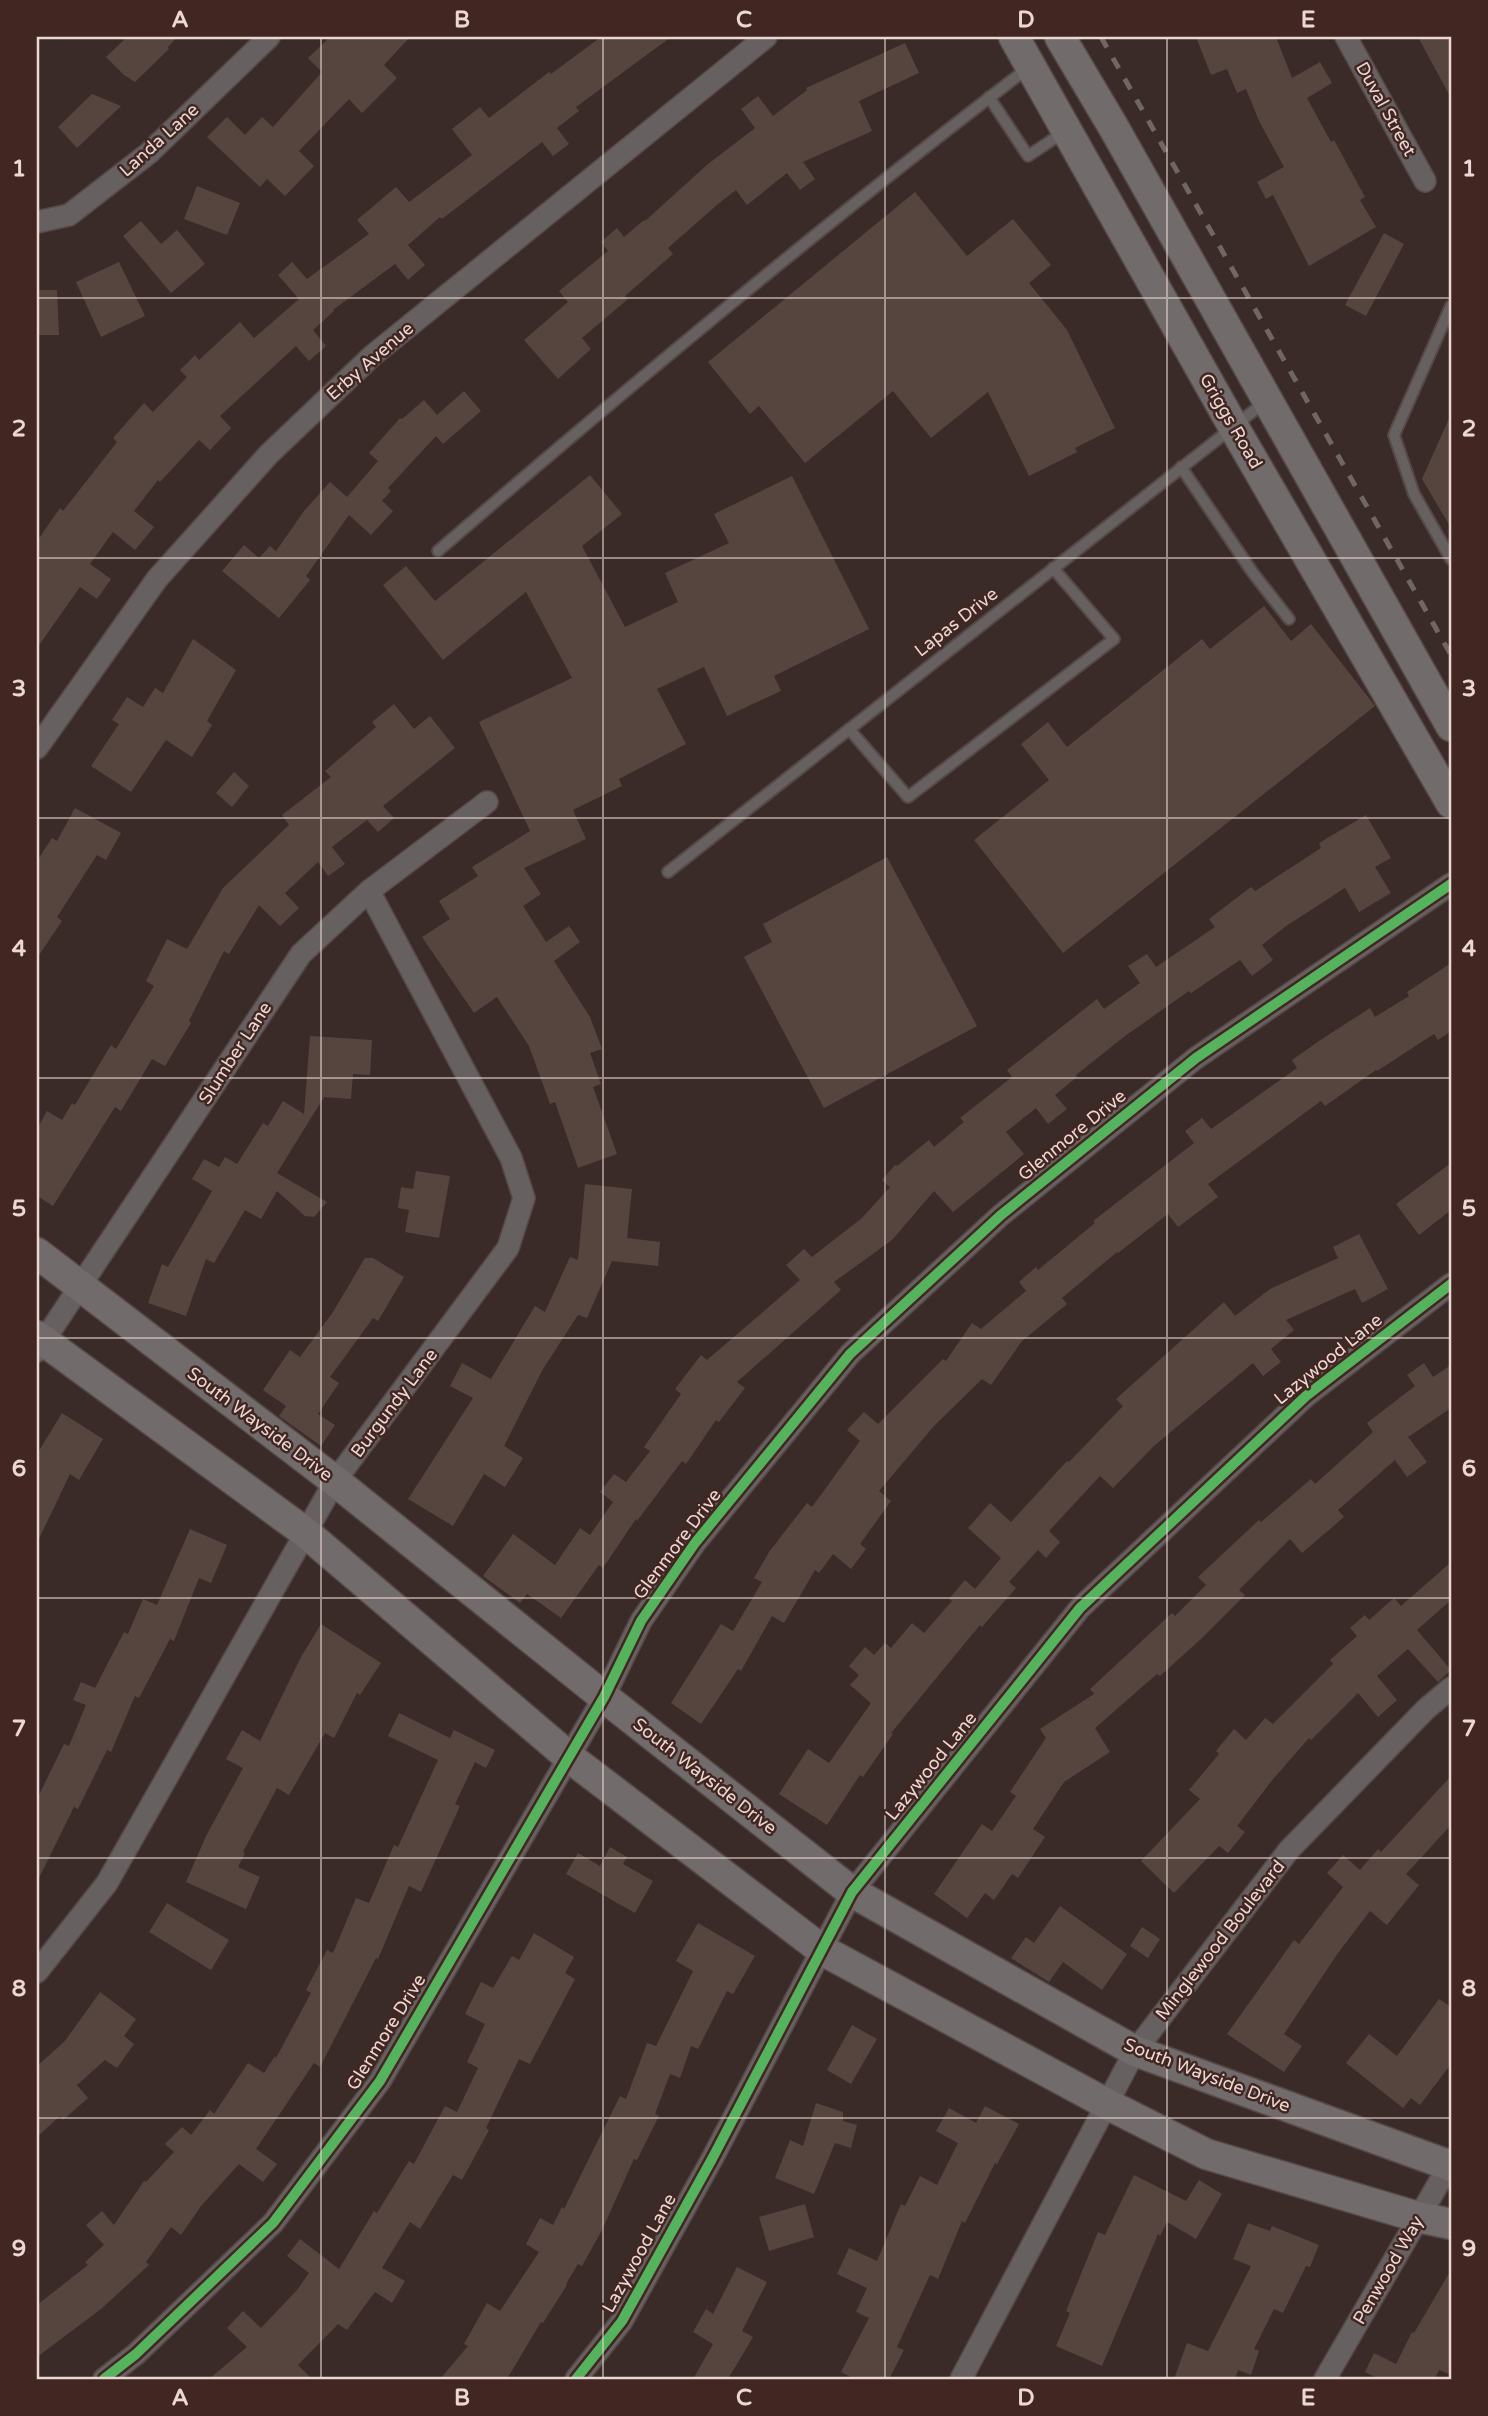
<svg xmlns="http://www.w3.org/2000/svg" width="1488" height="2416" viewBox="0 0 1488 2416" font-family="'Varela Round',sans-serif">
	<style>
		.building { fill: #56453e }
		.lines { fill: none; stroke-linecap: round; stroke-linejoin: round }
		.service-casing { stroke: #554846; stroke-width: 14 }
		.minor-casing { stroke: #554846; stroke-width: 24 }
		.secondary-casing { stroke: #554846; stroke-width: 33 }
		.service { stroke: #666060; stroke-width: 10 }
		.minor { stroke: #666060; stroke-width: 21 }
		.secondary { stroke: #726b6b; stroke-width: 30 }
		.rail { stroke: #6f6665; stroke-width: 5; stroke-dasharray: 12 12; stroke-linecap: butt }
		.cycleway-casing { stroke: #422621; stroke-width: 15 }
		.cycleway { stroke: #56b35d; stroke-width: 10 }
		.grid { fill: none; stroke: #ebd8d4; stroke-width: 2; stroke-opacity: 0.55 }
		.labels { text-anchor: middle; dominant-baseline: central; stroke-width: 5; stroke-linejoin: round; paint-order: stroke }
		.street-label { font-size: 18px; fill: #ebd8d4; stroke: #422621 }
		.neatline { fill: none; stroke: #ebd8d4; stroke-width: 2.5 }
		.grid-label { font-size: 23px; text-anchor: middle; font-weight: bold; fill: #ebd8d4 }
	</style>
	<rect width="100%" height="100%" fill="#3a2b29"/>
	<!-- building -->
	<path class="building" d="M127,37H177L168,47L169,49L135,82L124,75L106,57Z
		M330,37H410L384,65L397,78L362,113L349,99L299,151L314,166L285,196L267,179L260,187L207,137L227,117L245,135L262,117L273,127L322,72L308,58Z
		M601,37H671L576,107L579,111L557,128L569,144L553,156L542,142L442,219L440,217L408,245L425,265L408,280L395,264L333,310L334,311L313,330L326,346L309,361L296,346L220,416L231,428L210,450L199,440L160,482L158,480L134,511L154,527L135,550L113,532L90,564L111,579L97,599L80,587L37,648V541L60,508L63,511L117,442L113,438L144,403L153,412L187,377L180,370L195,355L199,360L240,322L254,338L299,299L278,275L292,262L307,279L369,234L357,220L396,187L409,202L472,155L452,129L480,107L489,118L549,72L551,74Z
		M1196,37H1276L1292,78L1320,62L1332,83L1307,98L1331,142L1334,140L1365,197L1360,200L1376,227L1309,266L1273,195L1266,199L1257,182L1284,167L1259,121L1246,89L1237,93L1227,69L1211,75Z
		M1418,37H1451V98Z
		M905,43L919,73L859,101L872,131L803,162L815,179L800,190L787,173L747,205L736,190L718,204L668,248L673,254L625,296L628,299L582,338L591,349L558,379L524,340L568,302L559,291L608,251L601,242L617,228L624,237L644,220L645,221L708,164L755,128L741,109L758,96L773,116L807,90L806,88Z
		M92,94L121,106L77,148L58,127Z
		M197,186L240,203L227,235L184,219Z
		M915,192L967,256L1013,219L1051,265L1029,283L1067,330L1115,428L1075,448L1077,452L1029,476L988,392L931,438L893,391L805,463L759,406L750,414L708,362Z
		M141,221L161,244L177,230L205,264L171,293L123,236Z
		M1384,233L1404,244L1366,316L1345,305Z
		M119,262L145,316L101,337L76,282Z
		M37,290H57L59,335H37Z
		M464,391L481,411L443,444L436,436L388,488L391,491L382,501L393,511L371,535L349,515L306,576L310,580L279,618L222,571L244,545L259,558L270,546L276,551L304,511L330,482L347,497L378,461L369,453L400,418L402,419L424,400L437,415Z
		M1451,414V528L1422,479Z
		M590,475L622,514L582,546L625,627L678,602L665,573L729,543L714,514L792,476L869,629L774,676L781,691L727,716L704,667L657,689L686,744L619,779L622,786L573,810L586,839L524,868L541,894L523,906L546,942L569,926L580,942L554,961L590,1017L602,1049L590,1053L601,1084L593,1087L617,1154L578,1168L555,1102L550,1104L529,1046L497,997L474,1013L422,937L450,919L439,901L478,876L472,867L530,831L479,722L572,678L526,592L443,660L383,585L406,566L435,601Z
		M1264,606L1291,641L1311,624L1375,706L1063,953L974,840L1049,780L1021,744L1048,722L1067,747L1202,639L1210,649Z
		M193,639L236,670L207,721L212,725L192,757L166,740L131,792L91,766L119,724L112,720L127,697L143,707L155,688L163,693Z
		M394,704L414,729L430,716L455,748L383,806L394,818L378,832L367,820L332,847L345,864L328,876L318,862L285,893L299,908L280,926L259,905L229,954L224,951L189,1021L191,1023L165,1066L152,1059L121,1111L115,1107L53,1206L37,1196V1129L47,1111L62,1120L72,1103L75,1105L111,1045L116,1049L154,986L146,981L167,939L187,949L223,888L289,825L282,815L331,777L325,771L376,727L372,722Z
		M234,772L249,786L232,807L216,793Z
		M75,808L121,833L106,860L97,855L57,917L62,921L37,958V861L52,838L57,841Z
		M1366,815L1391,858L1375,867L1391,893L1359,912L1345,888L1286,926L1262,945L1273,960L1252,976L1240,960L1191,993L1189,991L1125,1036L1076,1075L1077,1077L1055,1095L1067,1109L1048,1124L1036,1108L1006,1132L1024,1154L953,1212L934,1191L892,1240L834,1282L841,1290L737,1382L745,1388L719,1422L716,1420L686,1464L682,1461L637,1521L636,1519L603,1568L599,1565L561,1618L527,1594L520,1603L483,1576L513,1534L555,1565L580,1528L590,1535L613,1502L600,1492L614,1474L626,1482L650,1451L644,1447L681,1394L675,1389L701,1355L707,1360L800,1280L786,1265L804,1249L812,1257L862,1218L890,1187L882,1180L895,1165L897,1166L929,1140L934,1147L964,1122L960,1118L1012,1077L1007,1070L1097,999L1104,1009L1140,983L1128,966L1147,954L1156,967L1215,927L1209,919L1251,887L1255,891L1321,848L1319,843Z
		M887,857L977,1026L824,1108L744,957L772,942L763,924Z
		M1451,963V1031L1438,1040L1434,1034L1377,1071L1376,1070L1325,1106L1321,1101L1208,1184L1218,1197L1178,1227L1168,1214L1118,1253L1117,1252L1062,1298L1067,1304L1022,1341L991,1385L982,1379L934,1426L879,1491L891,1501L860,1544L866,1549L851,1569L833,1554L819,1573L815,1570L784,1623L772,1616L741,1671L738,1669L701,1724L671,1703L721,1624L733,1631L762,1582L754,1578L769,1552L807,1503L812,1507L860,1441L847,1430L864,1412L878,1424L943,1359L946,1361L972,1323L981,1329L1026,1291L1019,1282L1036,1267L1038,1270L1095,1223L1093,1221L1194,1143L1185,1131L1202,1118L1211,1129L1297,1068L1292,1060L1322,1039L1370,1008L1375,1017L1409,996L1407,992Z
		M310,1036L372,1040L370,1075L353,1074L351,1099L324,1097L277,1173L327,1202L314,1217L305,1216L277,1191L261,1219L245,1210L214,1263L206,1259L186,1316L148,1303L162,1264L168,1267L212,1191L192,1179L204,1159L219,1167L225,1157L237,1164L263,1123L268,1126L283,1101L304,1114Z
		M1451,1163V1210L1419,1235L1396,1204Z
		M416,1171L450,1176L439,1238L405,1232L409,1210L398,1208L401,1187L413,1189Z
		M585,1184L632,1189L627,1238L660,1242L658,1266L612,1261L587,1318L578,1315L543,1369L504,1446L523,1458L505,1487L484,1474L453,1526L408,1499L473,1398L450,1386L462,1363L491,1379L535,1306L545,1312L570,1257L578,1260Z
		M1359,1234L1388,1289L1362,1303L1355,1289L1286,1320L1294,1330L1271,1349L1281,1362L1263,1376L1253,1363L1154,1446L1113,1488L1100,1476L1049,1531L1060,1542L1046,1558L1038,1550L1009,1582L1016,1588L982,1627L980,1625L891,1733L893,1734L863,1777L860,1775L827,1825L779,1794L808,1749L829,1763L871,1703L850,1685L859,1675L849,1666L865,1647L874,1655L885,1643L891,1648L912,1623L924,1633L952,1601L949,1599L965,1580L975,1589L1001,1558L968,1528L990,1503L1011,1522L1067,1461L1069,1462L1123,1406L1116,1399L1224,1302L1235,1316L1270,1289L1338,1258L1333,1247Z
		M365,1258H373L404,1277L378,1321L373,1318L330,1377L339,1383L318,1414L335,1425L321,1446L279,1416L286,1406L263,1390L290,1350L300,1357L333,1312Z
		M1424,1363L1433,1377L1451,1365V1408L1408,1437L1427,1462L1407,1477L1395,1460L1338,1510L1344,1517L1302,1553L1290,1539L1239,1590L1245,1595L1202,1638L1160,1676L1157,1674L1095,1728L1110,1752L1064,1782L1033,1829L1045,1837L1018,1878L1012,1874L994,1900L985,1893L967,1918L934,1894L982,1824L992,1831L1016,1796L1010,1792L1046,1738L1040,1729L1094,1694L1090,1689L1172,1613L1175,1616L1206,1585L1198,1577L1259,1520L1261,1522L1311,1479L1315,1484L1373,1432L1367,1423L1415,1386L1407,1375Z
		M62,1413L103,1439L79,1480L70,1474L37,1543V1454Z
		M190,1529L227,1545L211,1583L199,1578L174,1641L170,1639L139,1698L135,1696L111,1752L107,1750L78,1809L74,1807L37,1882V1799L64,1744L69,1746L86,1705L73,1700L81,1682L95,1688L124,1632L128,1634L143,1599L157,1605Z
		M1451,1562V1600L1417,1630L1451,1670L1438,1682L1408,1649L1377,1676L1397,1700L1378,1717L1358,1693L1311,1740L1309,1738L1274,1778L1237,1826L1245,1832L1228,1853L1219,1846L1174,1893L1141,1861L1200,1799L1189,1790L1219,1754L1216,1751L1234,1729L1246,1740L1265,1718L1273,1724L1333,1664L1330,1660L1357,1636L1350,1628L1365,1615L1369,1620L1394,1598L1401,1606Z
		M321,1624L381,1663L360,1695L357,1693L334,1738L325,1733L289,1795L277,1788L243,1852L245,1853L238,1867L260,1877L246,1909L186,1882L206,1836L243,1768L226,1759L242,1730L260,1741L301,1657Z
		M399,1713L450,1738L454,1730L495,1750L486,1768L475,1762L455,1804L460,1806L421,1892L409,1886L378,1959L376,1958L320,2067L314,2063L256,2149L277,2164L263,2182L239,2164L201,2206L181,2235L171,2227L146,2262L149,2265L101,2309L37,2357V2305L88,2265L85,2262L104,2245L86,2225L102,2211L114,2225L144,2181L146,2182L174,2152L165,2144L182,2127L191,2135L210,2110L214,2114L248,2063L264,2073L275,2056L276,2058L311,1993L306,1990L327,1950L333,1953L356,1898L369,1903L394,1845L398,1847L438,1760L388,1736Z
		M1451,1776V1825L1406,1874L1419,1885L1387,1925L1370,1911L1338,1953L1284,2034L1302,2046L1284,2072L1227,2034L1294,1940L1299,1944L1343,1887L1327,1873L1343,1855L1360,1870L1378,1849L1381,1852Z
		M610,1847L627,1857L623,1864L653,1881L635,1913L566,1874L578,1853L600,1866Z
		M167,1903L229,1940L211,1970L149,1932Z
		M1060,1906L1127,1954L1102,1990L1063,1962L1049,1982L1011,1958L1026,1937L1034,1943Z
		M698,1923L755,1956L733,1994L727,1991L698,2049L691,2046L680,2078L670,2074L655,2114L659,2116L637,2160L634,2159L602,2230L582,2266L578,2264L566,2284L567,2285L543,2323L541,2322L507,2379H440L468,2346L464,2344L487,2303L500,2311L539,2252L526,2244L540,2218L553,2225L562,2207L564,2209L620,2096L626,2099L647,2043L656,2046L693,1971L676,1961Z
		M1142,1927L1160,1939L1148,1958L1130,1946Z
		M534,1933L574,1957L565,1973L575,1979L530,2064L519,2059L486,2128L489,2130L462,2180L453,2175L420,2229L410,2222L382,2268L405,2281L392,2303L375,2292L347,2330L338,2324L298,2365L312,2379H209L247,2347L227,2328L243,2311L261,2328L297,2290L309,2273L287,2256L300,2239L339,2269L374,2211L377,2213L409,2161L414,2164L445,2106L457,2112L478,2068L467,2062L485,2024L465,2014L481,1982L493,1988L512,1956L519,1960Z
		M100,1992L136,2019L124,2036L134,2044L117,2068L105,2060L77,2085L88,2098L63,2120L60,2116L37,2137V2066L65,2041Z
		M1439,1999L1451,2007V2064L1420,2105L1411,2098L1403,2108L1346,2063L1369,2034L1397,2056Z
		M852,2025L877,2039L851,2084L827,2070Z
		M816,2103L843,2112V2121L857,2125L851,2148L835,2143L814,2194L775,2178L790,2140L803,2146Z
		M985,2106L1019,2124L997,2164L995,2163L965,2223L962,2221L938,2279L930,2275L897,2347L904,2350L889,2379H855L841,2372L869,2318L856,2312L867,2288L837,2274L849,2248L877,2261L901,2204L905,2206L920,2176L937,2185L958,2143L936,2131L949,2108L976,2123Z
		M1134,2175L1186,2201L1199,2180L1222,2194L1196,2239L1167,2222L1160,2236L1158,2234L1102,2366L1056,2346L1070,2313L1066,2311L1098,2232L1105,2235Z
		M805,2204L814,2237L769,2251L759,2217Z
		M1248,2223L1270,2231L1272,2226L1319,2245L1310,2267L1306,2266L1283,2313L1274,2309L1254,2349L1259,2351L1251,2375L1238,2370L1235,2379H1174L1187,2343L1208,2351L1251,2266L1233,2259Z
		M737,2267L767,2282L742,2331L753,2337L728,2379H693L713,2344L693,2332L706,2309L713,2314Z
		M1451,2270V2375L1439,2370L1435,2379H1379L1365,2372L1374,2353L1396,2364L1412,2332L1414,2333Z"/>
	<g class="lines">
		<defs>
			<path id="service" d="M989,97L1028,156L1064,132
				M1451,306L1394,435L1414,494L1451,559
				M1181,467L1253,573L1289,619
				M438,551C630,385 826,222 1028,68
				M849,729L908,797L1114,639L1053,568
				M668,872L1265,402"/>
			<path id="minor" d="M1346,37L1425,181
				M37,222L69,215L149,153L269,37
				M37,748L157,579L269,454L372,356L766,37
				M37,1351L301,954L369,891L487,802
				M37,1972L107,1883L335,1481L508,1248L524,1198L511,1158L369,891
				M104,2379L136,2354L273,2223L380,2081L604,1697L641,1621L695,1543L850,1354L1001,1215L1196,1058L1451,884
				M576,2379L622,2321L712,2159L852,1892L1080,1608L1306,1396L1451,1284
				M961,2379L1135,2051L1289,1850L1426,1709L1451,1688
				M1325,2379L1451,2162"/>
			<path id="secondary" d="M1014,37L1233,426L1451,803
				M1060,37L1114,128L1451,726
				M37,1253L335,1481L604,1697L852,1892L1135,2051L1451,2166
				M37,1336L306,1533L569,1757L822,1950L1107,2104L1206,2154L1418,2217L1451,2224"/>
		</defs>
		<!-- service casing -->
		<use href="#service" class="service-casing"/>
		<!-- minor casing -->
		<use href="#minor" class="minor-casing"/>
		<!-- secondary casing -->
		<use href="#secondary" class="secondary-casing"/>
		<!-- service -->
		<use href="#service" class="service"/>
		<!-- minor -->
		<use href="#minor" class="minor"/>
		<!-- secondary -->
		<use href="#secondary" class="secondary"/>
		<!-- rail -->
		<path class="rail" d="M1101,37L1451,655"/>
		<defs>
			<path id="cycleway" d="M104,2379L136,2354L273,2223L380,2081L604,1697L641,1621L695,1543L850,1354L1001,1215L1196,1058L1451,884
				M576,2379L622,2321L712,2159L852,1892L1080,1608L1306,1396L1451,1284"/>
		</defs>
		<!-- cycleway casing -->
		<use href="#cycleway" class="cycleway-casing"/>
		<!-- cycleway -->
		<use href="#cycleway" class="cycleway"/>
	</g>
	<!-- grid -->
	<path class="grid" d="M321,37V2379M603,37V2379M885,37V2379M1167,37V2379M37,298H1451M37,558H1451M37,818H1451M37,1078H1451M37,1338H1451M37,1598H1451M37,1858H1451M37,2118H1451"/>
	<g class="labels">
		<!-- street labels -->
		<g class="street-label">
			<text transform="translate(1386 109) rotate(61)">Duval Street</text>
			<text transform="translate(159 140) rotate(-42)">Landa Lane</text>
			<text transform="translate(370 361) rotate(-41)">Erby Avenue</text>
			<text transform="translate(1231 421) rotate(60)">Griggs Road</text>
			<text transform="translate(956 622) rotate(-38)">Lapas Drive</text>
			<text transform="translate(235 1053) rotate(-57)">Slumber Lane</text>
			<text transform="translate(1072 1135) rotate(-39)">Glenmore Drive</text>
			<text transform="translate(1328 1359) rotate(-39)">Lazywood Lane</text>
			<text transform="translate(394 1403) rotate(-53)">Burgundy Lane</text>
			<text transform="translate(260 1424) rotate(37)">South Wayside Drive</text>
			<text transform="translate(677 1544) rotate(-53)">Glenmore Drive</text>
			<text transform="translate(931 1766) rotate(-51)">Lazywood Lane</text>
			<text transform="translate(705 1776) rotate(38)">South Wayside Drive</text>
			<text transform="translate(1220 1940) rotate(-52)">Minglewood Boulevard</text>
			<text transform="translate(386 2032) rotate(-58)">Glenmore Drive</text>
			<text transform="translate(1207 2075) rotate(21)">South Wayside Drive</text>
			<text transform="translate(639 2253) rotate(-61)">Lazywood Lane</text>
			<text transform="translate(1388 2270) rotate(-60)">Penwood Way</text>
		</g>
	</g>
	<!-- border -->
	<rect width="1488" height="2416" fill="none" stroke="#422621" stroke-width="77"/>
	<rect x="38" y="38" width="1412" height="2340" class="neatline"/>
	<g class="grid-label">
		<text x="180" y="27">A</text>
		<text x="462" y="27">B</text>
		<text x="744" y="27">C</text>
		<text x="1026" y="27">D</text>
		<text x="1308" y="27">E</text>
		<text x="19" y="176">1</text>
		<text x="1469" y="176">1</text>
		<text x="19" y="436">2</text>
		<text x="1469" y="436">2</text>
		<text x="19" y="696">3</text>
		<text x="1469" y="696">3</text>
		<text x="19" y="956">4</text>
		<text x="1469" y="956">4</text>
		<text x="19" y="1216">5</text>
		<text x="1469" y="1216">5</text>
		<text x="19" y="1476">6</text>
		<text x="1469" y="1476">6</text>
		<text x="19" y="1736">7</text>
		<text x="1469" y="1736">7</text>
		<text x="19" y="1996">8</text>
		<text x="1469" y="1996">8</text>
		<text x="19" y="2256">9</text>
		<text x="1469" y="2256">9</text>
		<text x="180" y="2405">A</text>
		<text x="462" y="2405">B</text>
		<text x="744" y="2405">C</text>
		<text x="1026" y="2405">D</text>
		<text x="1308" y="2405">E</text>
	</g>
</svg>
